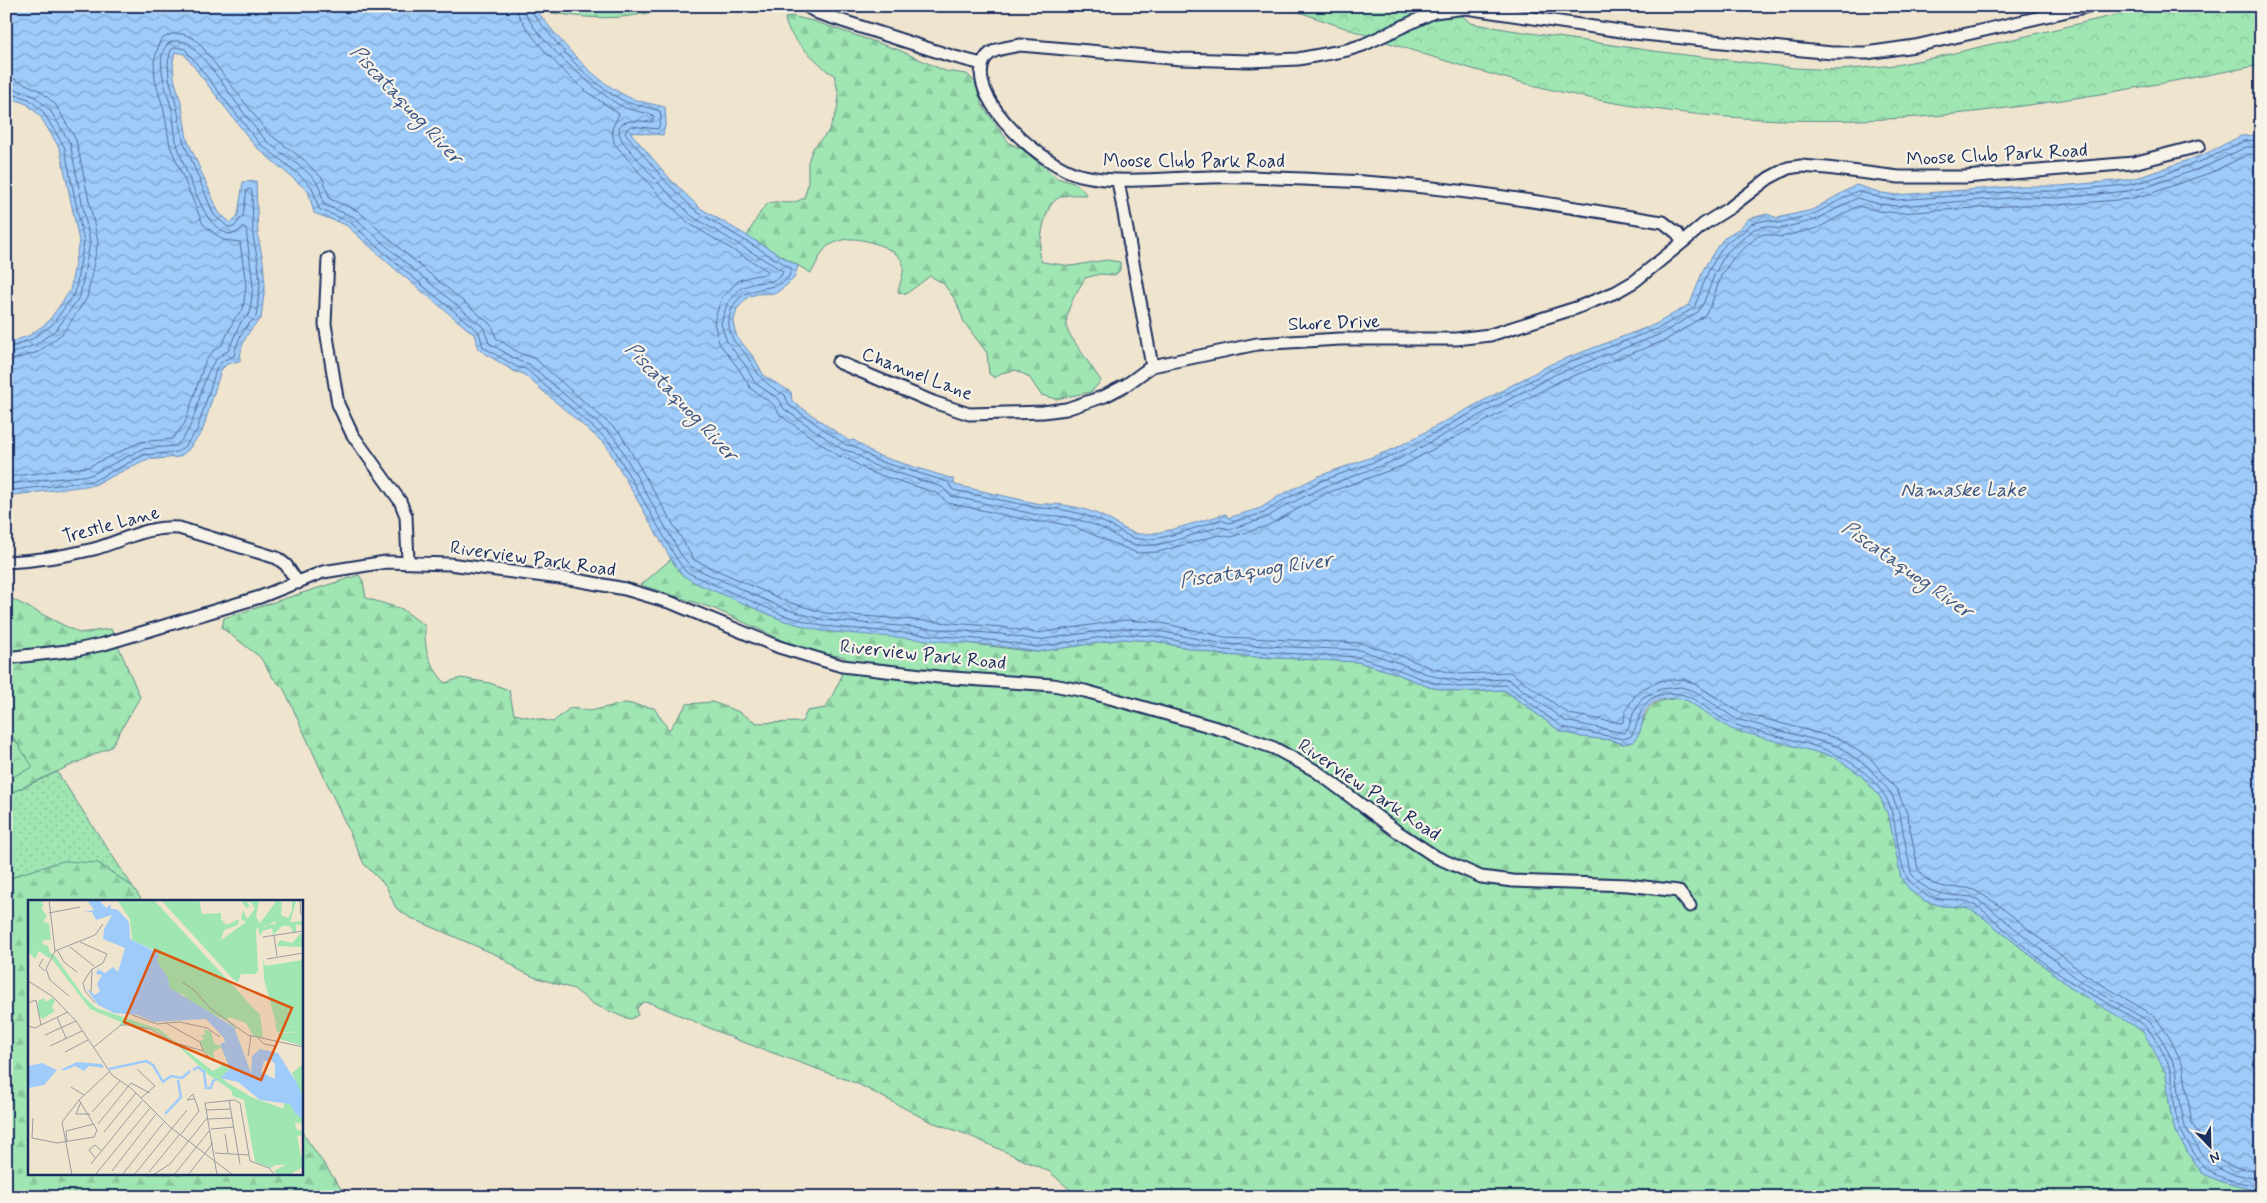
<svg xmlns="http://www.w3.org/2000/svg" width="2267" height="1203" viewBox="0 0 2267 1203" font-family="Mynerve,sans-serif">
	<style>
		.grass { fill: url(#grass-dots); stroke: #5d8a88 }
		.forest { fill: url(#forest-firs); stroke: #5d8a88 }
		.park { fill: url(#park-crowns); stroke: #5d8a88 }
		.water { fill: url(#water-waves); stroke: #6a8dbb }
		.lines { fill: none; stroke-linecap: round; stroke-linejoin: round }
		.shore { stroke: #4f6d9c; stroke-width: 1 }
		.minor-casing { stroke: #1b2f5e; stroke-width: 15 }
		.minor { stroke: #f7f3e8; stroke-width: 11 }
		.labels { text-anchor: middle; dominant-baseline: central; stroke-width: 4.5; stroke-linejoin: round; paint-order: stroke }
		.street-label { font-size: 19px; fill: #1b2f5e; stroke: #f7f3e8 }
		.water-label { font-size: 20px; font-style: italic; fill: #3c5685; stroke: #f7f3e8 }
		.inset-river { fill: none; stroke: #9ecbf9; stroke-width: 2.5 }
		.inset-road { fill: none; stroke: #9a9ca1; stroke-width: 1 }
		.view { fill: #de5710; fill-opacity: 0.15; stroke: #de5710; stroke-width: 2.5 }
		.inset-edge { fill: none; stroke: #1b2f5e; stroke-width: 2.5 }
	</style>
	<defs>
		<pattern id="grass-dots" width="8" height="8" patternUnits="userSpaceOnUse" patternTransform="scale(1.25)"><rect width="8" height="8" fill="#9fe6b3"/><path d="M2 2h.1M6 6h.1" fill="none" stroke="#88c69c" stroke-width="1.8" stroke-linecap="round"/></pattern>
		<pattern id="forest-firs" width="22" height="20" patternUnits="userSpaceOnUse" patternTransform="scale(1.25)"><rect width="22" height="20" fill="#9fe6b3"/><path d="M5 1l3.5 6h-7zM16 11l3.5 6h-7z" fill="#88c69c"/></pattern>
		<pattern id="park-crowns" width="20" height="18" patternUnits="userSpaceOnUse" patternTransform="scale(1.25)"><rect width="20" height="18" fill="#9fe6b3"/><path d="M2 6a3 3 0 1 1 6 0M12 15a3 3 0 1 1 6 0" fill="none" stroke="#88c69c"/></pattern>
		<pattern id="water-waves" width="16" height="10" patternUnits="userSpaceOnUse" patternTransform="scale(1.25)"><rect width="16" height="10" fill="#9ecbf9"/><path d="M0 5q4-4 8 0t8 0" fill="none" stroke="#80a5cd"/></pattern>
	</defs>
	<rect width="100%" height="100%" fill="#efe4ce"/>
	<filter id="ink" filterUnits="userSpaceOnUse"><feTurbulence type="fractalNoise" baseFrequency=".02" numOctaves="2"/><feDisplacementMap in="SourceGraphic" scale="10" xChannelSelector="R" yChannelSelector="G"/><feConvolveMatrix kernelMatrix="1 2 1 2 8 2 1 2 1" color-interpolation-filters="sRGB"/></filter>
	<g filter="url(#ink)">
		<!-- grass -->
		<path class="grass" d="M57,772L133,887L98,863L20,874L6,881V795Z"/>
		<!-- forest -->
		<path class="forest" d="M533,6H679C665,9 651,13 637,15C604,21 568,16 536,10Z
			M791,16L813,21L899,50L945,71L967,74L977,84L982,105L1009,143L1022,149L1057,178L1077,184L1087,195C1079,195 1070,194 1063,196C1042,202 1042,238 1039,255L1042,262L1071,266L1106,260L1120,262V270L1115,275L1100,274L1085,278C1076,294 1062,313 1068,332L1101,381L1091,392L1056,399L1041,395L1029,377L1016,370L1001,373L995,378L989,374L987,353L964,322L956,301L943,283L930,276L906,294L898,292C900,282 906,270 902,261C896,248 863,238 850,239C844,239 833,243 828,246C821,251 816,265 811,273L747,236C751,229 762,206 769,203C783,199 785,208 804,198L808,184V162L813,148L828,132L837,111L839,96L834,74L827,71C813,56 787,38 785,18Z
			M671,559L682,575L782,620L1037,652L1123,639L1154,641L1222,655L1358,662L1395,673L1429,687L1459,692L1504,690L1560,731L1582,737L1611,740L1623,744L1633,742C1652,714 1637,702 1680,698L1834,757L1861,775L1880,797L1889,817L1901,878L1911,891L1925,901L1942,906L1966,907L1984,918L2074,990L2144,1031L2166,1073L2170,1110L2175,1131L2193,1161L2202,1173L2222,1182L2261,1192V1197H1078L1050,1172L968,1135L929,1121L856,1083L740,1041L651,1003L643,1002L637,1008L638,1015L631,1019L623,1017L593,1004L574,989L534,977L519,970L499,956L409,917L396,908L386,886L364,864L284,689L273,678L260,657L222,628L224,618L359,575L363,581L366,598L402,609L425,626C424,651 429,664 445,683L461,678L490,683L509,690L514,714L553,722L570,708L590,711L625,703L654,708L669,730L687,704L712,702L737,711L757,723L802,722L807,711L826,708L840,680L845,657L808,652L715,609L641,585Z
			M6,596L79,633L111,629L140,697L111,747L6,795Z
			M63,861L98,863L133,887L143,902H29V1174H301V1131L347,1197H6V881L20,874Z"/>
		<!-- park -->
		<path class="park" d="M1282,6H1453L1470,23L1510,30L1653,51L1794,68L1839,70L1896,65L1937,57L2154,6H2261V65C2174,81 2086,98 1999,109C1868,126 1734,125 1604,101C1494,80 1387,43 1282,6Z
			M6,727L33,767L6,780Z"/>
		<!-- water -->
		<path class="water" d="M6,6H533C560,40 588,77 628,97C639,102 653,104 665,107L666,121L663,135L630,132L671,180L700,208L798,266L794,278L788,284L776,293L757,294L748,297L737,309L733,324L737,337L755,359L764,376L791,392L792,401L849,441L854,440L876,455L953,479L955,485L1040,504C1062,503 1088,508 1108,519C1117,524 1128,532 1139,534C1160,536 1204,519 1226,514L1228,518L1261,508L1279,496L1319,476L1394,449L1551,364L1656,324L1690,304L1704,268L1717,247L1725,237L1740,228L1748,219L1767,214L1777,218L1812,210L1856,185L1882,193L1897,195L2022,186H2059L2126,180L2143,176L2205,154L2241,136L2261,135V1192L2222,1182L2202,1173L2193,1161L2175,1131L2170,1110L2166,1073L2143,1031L2074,990L1984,918L1966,907L1942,906L1925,901L1911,891L1901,878L1889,817L1880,797L1861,775L1834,757L1731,729L1688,701C1677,697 1658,697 1649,706C1642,712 1643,724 1640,732C1638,736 1635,739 1633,742L1623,744L1611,740L1582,737L1560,731L1504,690L1459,692L1429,687L1395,673L1358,662L1222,655L1154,641L1123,639L1037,652L1000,646L821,631L782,620L698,584L682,575L671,559L606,445L522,373L515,372L478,349L476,336L394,268L346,225L314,213L308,191L255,146L184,54L175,52L173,62L174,78L182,106L187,139L219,213L231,223L238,215L243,182L256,181L258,236L263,261L265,285L261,319C248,330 240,344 240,361L227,364L221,370L202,432L188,450L179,457L145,460L94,485L6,496V344L30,335L48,322L70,291L79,241L60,149L40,116L27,104L6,96Z"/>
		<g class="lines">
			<!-- shore -->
			<path class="shore" d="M516,6C517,25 565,74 581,87C593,97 607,105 619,114L612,129L614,143L657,193L690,224L768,271L767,274L753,276L739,280L721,299L714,322L719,343L739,369L751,389L773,404L781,416L839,456L850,460L870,472L937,493L948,503L1037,522H1052L1075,527L1137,553L1158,552L1219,535L1231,537L1267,526L1327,493L1402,466L1560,381L1666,340L1704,316L1711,305L1721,276L1733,258L1758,236L1765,234L1781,237L1818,228L1858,206L1879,211L1898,213L2023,205H2059L2129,199L2149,194L2212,172L2249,154H2261
				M523,6C525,30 602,98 625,108C634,111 645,112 654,116L652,122C638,121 608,116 623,142L663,188L693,217L783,271L781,276L772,281L755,283L741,288L727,304L721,324L727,342L745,365L755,383L779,399L784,409L843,450L853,452L873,465L942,487L951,496L1038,515C1060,515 1082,519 1102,528C1113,534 1124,543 1137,545C1164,548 1194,533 1220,527L1230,529L1266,518L1285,506L1324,487L1399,459L1556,374L1661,334L1698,312L1704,302L1715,273L1726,253L1754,229L1766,226L1779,229L1815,220L1857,198L1879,204L1897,206L2023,197L2059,198L2127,191L2147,187L2209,165L2246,147H2261
				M530,6L531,11C557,44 587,83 626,102C637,106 649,107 660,111L661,120L658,129L631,126L627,129L625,133L667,183L697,212L791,268C789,298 743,277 731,311C728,321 728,327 732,337C734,343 740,347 744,352C761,376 758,380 785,395L789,405L846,445L854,446L875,460L948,482L953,490L1039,508C1061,508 1083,513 1103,522C1115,527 1126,537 1138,539C1162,542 1197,526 1221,520L1229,523L1264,513L1282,501L1321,481L1396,454L1554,368L1659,328L1694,308L1709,270L1721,250L1728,241L1743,232L1751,224L1766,220L1778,223L1814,214L1857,191L1881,198L1897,200L2022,191H2059L2127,185L2145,181L2207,159L2243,141L2261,140
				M6,78L14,79L39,90L55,104L76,140L98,242L87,298L63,333L38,352L6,362
				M6,86L34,96L50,110L70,143L90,242L80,296L57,329L35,345L6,355
				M6,92L29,99L43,112L64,146L84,242L75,293L52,325L32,339L6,349
				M6,477L88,467L140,442L172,439L185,423L205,362L213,351L222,345L235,318L243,309L246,285L240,242L223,240L203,224L170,146L164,111L155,80L154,61L160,41C171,30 188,32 199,43L268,133L304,160L323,179L330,199L358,211L406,254L488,322L493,328L496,338L521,354L534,358L620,433L694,560L788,602L825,613L1002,627L1037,633L1125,620L1157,622L1224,637L1361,643L1401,656L1434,669L1460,674L1510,672L1569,714L1620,723L1623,722L1626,710L1638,691L1659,681L1683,679L1697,685L1739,712L1840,739L1872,760L1897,790L1907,813L1918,869L1924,877L1933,884L1945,887L1968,888L1976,891L1996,903L2084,974L2155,1016L2171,1040L2183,1066L2192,1124L2209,1150L2215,1158L2229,1165L2261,1173
				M6,484L91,475L142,449L175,446C205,423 195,365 228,351L241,322L250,313L253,285L246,229L243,227L236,233L228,234C222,231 214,226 210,220C200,208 180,157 176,140C174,130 174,120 172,110C168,95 151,52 171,42C177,39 187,42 192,47C217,70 238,109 262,136C275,152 310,168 319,186C321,192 322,199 324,205L354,217L401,259L483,327L489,343L519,361L529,364L615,438L680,553L690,566L785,609L824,620L1001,634L1037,640L1122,628L1154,630L1223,644L1360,650L1399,663L1432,676L1460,681L1508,679L1565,721L1624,733L1629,727L1633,714L1643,697L1661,689L1681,687L1694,691L1736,719L1838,746L1867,766L1891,793L1900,815L1911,873L1919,883L1930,890L1943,894L1972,897L1991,909L2080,981L2150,1022L2164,1043L2176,1069L2181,1108L2185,1127L2202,1154L2210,1164L2226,1172L2261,1180
				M6,491L93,481L144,455L177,452L185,446L197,430L217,367L224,360L234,356C237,340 244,327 256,317L260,285L258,262L253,236L252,191L250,189L247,190L243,216L234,227H228L214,215L183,140L177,108L169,78L168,62L171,50L176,47L185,49L259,143L295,171L312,187L319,209L350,222L397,264L479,332L483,347L517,367L526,369L610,442L675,556L685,571L701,579L783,615L822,626L1000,641L1037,647L1123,634L1154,636L1223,650L1358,657L1397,669L1430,682L1459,687L1506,685L1562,727L1623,739L1630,737C1643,720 1636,700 1664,694C1695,688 1709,717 1736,725C1790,743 1847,742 1883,793C1902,819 1892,871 1917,889C1938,905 1950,896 1968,902C1984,908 1998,924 2011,935C2032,953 2055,973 2079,987C2093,996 2140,1019 2148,1029C2157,1041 2168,1059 2171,1073C2174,1085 2173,1097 2175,1109C2177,1125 2184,1137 2192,1150C2196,1156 2200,1164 2205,1168C2219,1180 2244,1183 2261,1187"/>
			<defs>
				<path id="minor" d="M806,6L818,13L951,56L982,64
					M2089,6L1915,46L1866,53H1832L1634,33L1466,8L1434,12L1363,45L1347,50L1298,59L1249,61L1181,59L1020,45C1007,48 988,48 983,63C969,102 1045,167 1080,175C1122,185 1167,178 1210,177C1255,176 1300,179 1345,181C1451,186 1557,205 1663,222L1677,233L1683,242L1704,224L1731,207L1769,178L1788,168L1801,166L1827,168L1899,177H1965L2133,163L2199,146
					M1118,181L1152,366
					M328,259L325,324L338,404L352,434L400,501L406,516L408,561
					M838,362L933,402L969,414L1043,412L1066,409L1105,396L1126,385L1152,366L1257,344L1340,339H1456L1490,335L1576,308L1616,292L1635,281L1683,242
					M6,562C36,561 65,556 94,549C122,541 149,525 179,528L277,558L286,565L298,583
					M6,658L76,650L104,644L260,597L323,572L386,562L449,564L576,580L625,589L672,603L779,647L842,666L939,677L1053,685L1085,691L1227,731L1274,748L1316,771L1395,830L1436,857L1481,877L1513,881L1628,885L1678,891L1690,906"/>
			</defs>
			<!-- minor casing -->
			<use href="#minor" class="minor-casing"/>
			<!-- minor -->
			<use href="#minor" class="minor"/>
		</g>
	</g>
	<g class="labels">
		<!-- street labels -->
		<g class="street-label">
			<text transform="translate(1997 155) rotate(-3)">Moose Club Park Road</text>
			<text x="1194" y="161">Moose Club Park Road</text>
			<text transform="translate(1334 323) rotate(-2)">Shore Drive</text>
			<text transform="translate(917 374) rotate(21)">Channel Lane</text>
			<text transform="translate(111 525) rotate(-15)">Trestle Lane</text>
			<text transform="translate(533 559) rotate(8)">Riverview Park Road</text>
			<text transform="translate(923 655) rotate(6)">Riverview Park Road</text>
			<text transform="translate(1369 790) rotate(34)">Riverview Park Road</text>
		</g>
		<!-- water labels -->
		<g class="water-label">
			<text transform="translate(406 105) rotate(47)">Piscataquog River</text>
			<text transform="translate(681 402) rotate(47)">Piscataquog River</text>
			<text x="1963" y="490">Namaske Lake</text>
			<text transform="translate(1907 570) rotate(35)">Piscataquog River</text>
			<text transform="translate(1256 571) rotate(-8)">Piscataquog River</text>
		</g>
	</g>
	<!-- overview -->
	<g transform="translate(28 900)">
		<rect width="275" height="275" fill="#efe4ce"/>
		<path d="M249,0L254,2L242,20L247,18L249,21L237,26L232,36L230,26ZM247,123L254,127L275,126V132H249Z" fill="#9fe6b3"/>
		<path d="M0,0L17,1L14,3L16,7H13L19,17L15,21L21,24L23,40H16L14,44L20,46L23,56L21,58L11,51L7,59L0,51ZM89,0H126L232,115L235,137H226L218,123L201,117L199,119L209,129H207L199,121L168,106L154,94L149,95L140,86V78L130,63L128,51L104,40L102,19ZM133,0H171L174,14L193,13V20L197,23H192L190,18L172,21L184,32L211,19L210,25L196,30L193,40L218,22L213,19L215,10L219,19L227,9L223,2H218L222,6L218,8L213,0H231L228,17L233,24L228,30L230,71L227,74H213L210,82L206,80ZM264,0L268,2L262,22L275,21V26L268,24V32H265L262,26H254L245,35L244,28L234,31L239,25L248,24L247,19L241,20L254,2L253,15L260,18L264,11ZM273,33L275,47L249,46L252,40L264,43ZM235,58L237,66L275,60V126L254,127L248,123L236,79ZM16,98L18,102L24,98L27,100L24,108L27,111L14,119L10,114V101ZM176,129L183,132L186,143L194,147L185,152L186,159L176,151L172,141L177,138L172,136L177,134ZM190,162L202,169L192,178L183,172L194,166ZM257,202L263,204L267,213L275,219V225L270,222L265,225L271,231L275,230V235L268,236L255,208ZM275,255V267L261,275H249L246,271Z" fill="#9fe6b3"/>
		<path d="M184,15L189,16L192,23L199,24L189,33L180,31L172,21Z" fill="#9fe6b3"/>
		<path d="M0,39L27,56L56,97L68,108L131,129L200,183L225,198L265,212L274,264L247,265L243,268L227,262L216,200L205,196L203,190L181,175L145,141L126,130L98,124L91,126L93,122L62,109L24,59L0,43ZM275,132V146L252,139L250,133ZM275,164V197L264,173Z" fill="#9fe6b3"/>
		<path d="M130 34a7 7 0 1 1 14 0a7 7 0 1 1-14 0Z" fill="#9fe6b3"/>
		<path d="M59,0H71L78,8L83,4L82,8L90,10L101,22L102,39L130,53V63L140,78L142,88L206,127L223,173L224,156L232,149L250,153L270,185L275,197V219L267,213L262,204L232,200L210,182L192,178L202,169L192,144L197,142L196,138L178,119L126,122L109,115L86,113L70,105L58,88L67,95L72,91L69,84L74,75L68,74L70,69L77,73L85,67L90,72L97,48L75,39L76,29L84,15L68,20L64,12H56L66,10ZM243,160L247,164V179L233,172L236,161ZM49,162L74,164L76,168L61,166L56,171L47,166L38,170H32ZM14,163L29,170L16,185L0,188V166Z" fill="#9ecbf9" fill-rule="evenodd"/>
		<path class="inset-river" d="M81,169L118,161L125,165L135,182L143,176L154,178L162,171M165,170L170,167L176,172L178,188H183L185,181L189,179M137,214L153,197L150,180"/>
		<path class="inset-road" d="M21,0L27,51M272,0L273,15M21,13L52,7M246,36L249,56M235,37L275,31M52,42L79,54L75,63L63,70L55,83L57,91L67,103M42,47L66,66M29,50L36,62L49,72M15,59L11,66L17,71M239,59L275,53M0,81L24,96L48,121L84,175L104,189L142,227L205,275M154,82L166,90L183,109L220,135L275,147M63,92L64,70M41,96L22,80L18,69L27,51L67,35L75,24M0,103L8,100L13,125L7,128L0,126M104,115L129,124L138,123L172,142L175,151M29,117L38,138M138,123L152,122L179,128L192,137M13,125L40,112M17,135L48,121M230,138L236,144L247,146M22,146L54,131M66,147L93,125H100L122,129L145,142L175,151L186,162M37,152L60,140M220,156L223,136M109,169L127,186L113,198M43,187L56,195M201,200L212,264M53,202L48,214H62M179,210L202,209M64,212L92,181M5,218L4,238L29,243L66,237L69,230L51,200M180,219L204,218M70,224L103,183L122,193M183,229L206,227M76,232L108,193M153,234L171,211L165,194L159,200L166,199M197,234L200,253M39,242L38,231L66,224M187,253L221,255M68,259L61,250L67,245L74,251M63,264L114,201M84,271L128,214M121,272L152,234M44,275L34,222L51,200L81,172M67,275L122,208M94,275L136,222M106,275L159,210M125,275L142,264L180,217M146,275L182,230M160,275L185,243M189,275L177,203L207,200L212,203L222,261L241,268L247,275"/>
		<path class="view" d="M127,50L264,108L233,180L96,122Z"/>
		<rect width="275" height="275" class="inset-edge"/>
	</g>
	<!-- margin -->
	<rect width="2267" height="1203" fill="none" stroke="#f7f3e8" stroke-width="25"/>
	<rect x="12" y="12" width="2242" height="1178" fill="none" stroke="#1b2f5e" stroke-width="2" filter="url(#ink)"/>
	<!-- north arrow -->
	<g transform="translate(2210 1146) rotate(157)" stroke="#f7f3e8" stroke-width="4" paint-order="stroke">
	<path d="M0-4L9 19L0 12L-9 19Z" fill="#1b2f5e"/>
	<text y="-8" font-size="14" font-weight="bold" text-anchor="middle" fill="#1b2f5e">N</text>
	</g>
</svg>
